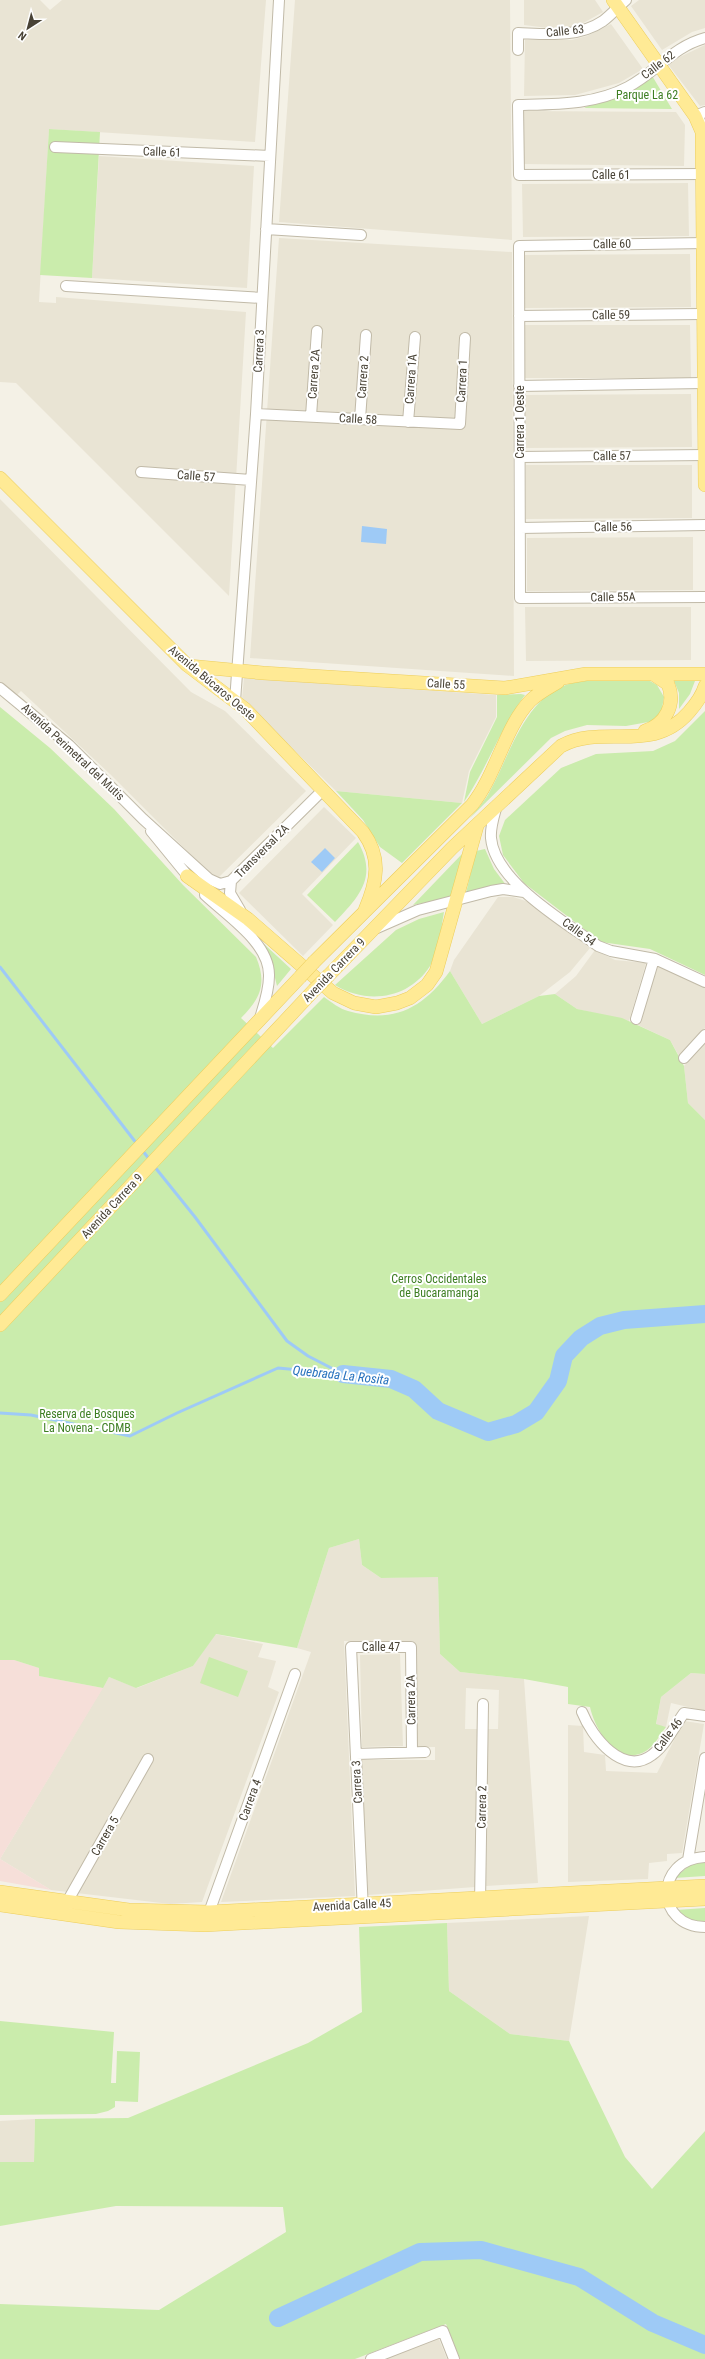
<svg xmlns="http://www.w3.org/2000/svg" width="705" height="2359" viewBox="0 0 705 2359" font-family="'Roboto Condensed',sans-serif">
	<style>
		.residential { fill: #e9e4d4 }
		.medical { fill: #f6dfd9 }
		.green { fill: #caecac }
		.water { fill: #9ecaf6 }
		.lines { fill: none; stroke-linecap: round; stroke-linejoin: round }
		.stream { stroke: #9ecaf6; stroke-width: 3 }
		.river { stroke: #9ecaf6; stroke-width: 18 }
		.minor-casing { stroke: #c1baa8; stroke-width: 12 }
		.major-casing { stroke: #edce5c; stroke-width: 14 }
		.minor { stroke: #fff; stroke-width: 10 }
		.major { stroke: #ffea95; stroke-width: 13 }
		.major-bridge-casing { stroke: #edce5c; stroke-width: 14; stroke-linecap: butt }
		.major-bridge { stroke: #ffea95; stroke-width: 13 }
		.labels { text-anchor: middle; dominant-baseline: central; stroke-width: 4; stroke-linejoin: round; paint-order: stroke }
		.street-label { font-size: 12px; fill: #484235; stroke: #fff }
		.park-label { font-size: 12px; fill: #3e7f23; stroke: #fff }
		.water-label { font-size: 13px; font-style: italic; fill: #2570bd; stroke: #fff }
	</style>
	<rect width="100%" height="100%" fill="#f4f1e6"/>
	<!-- residential -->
	<path class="residential" d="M0,0H40L50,10L62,0H266L255,142L49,129L39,302L56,303V297L246,312L229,596L16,383L0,382Z
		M295,0H510L512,240L279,222Z
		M524,0H595L603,12L576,27L548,28L524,25Z
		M639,0H705V28L692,32L662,50L631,6Z
		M611,24L643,69L619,83L575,95L524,96L525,40H572L587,36Z
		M705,45V105L700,106L667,63Z
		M523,111L676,112L685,125L684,166L523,164Z
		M99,156L254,166L247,288L92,278Z
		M688,183L689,236L523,237L522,184Z
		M279,238L512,252L514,676L250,658Z
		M690,254L691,307L525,308L524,255Z
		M524,325H690L691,378H525Z
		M691,394L692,447L526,448L525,395Z
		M526,465H692V518L526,519Z
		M0,499L191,692L225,711L306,791L216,880L110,774L21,691L17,695L0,682Z
		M693,537V590L527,591V538Z
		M525,607H691V660L526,661Z
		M244,678L496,695V717L469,771L462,803L336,791L242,699Z
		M324,807L356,838L302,894L333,925L303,956L239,893Z
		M498,897H513L529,902L590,948L570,972L539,996L482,1024L450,971L454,960Z
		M595,950L615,960L646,963L629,1021L577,1009L555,994L576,976Z
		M658,966L705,988V1028L679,1056L670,1040L638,1025Z
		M705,1042V1120L688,1103L684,1066Z
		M359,1539L362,1565L381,1578L438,1576L440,1654L460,1672L524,1679L538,1883L486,1886L488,1729H498L499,1690L466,1688L465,1729H477L475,1887L368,1895L361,1760H435V1747H416L413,1642L344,1641L355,1896L221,1902L311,1652L297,1648L329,1548Z
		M215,1634L263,1644L258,1657L276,1661L268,1687L279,1692L202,1902L170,1904L51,1890L0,1859L109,1677L137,1688L193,1666Z
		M400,1654L403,1746L362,1747L360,1655Z
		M691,1673L705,1674V1711L671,1703L666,1727L656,1725L661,1697Z
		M684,1721L704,1724L682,1853L667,1854V1861L649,1863L648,1879L568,1882V1725L583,1726L584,1752L605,1755L606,1771L657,1773Z
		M589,1916L569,2041L510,2034L449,1991L447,1923Z
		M35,2119L34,2162H0V2121Z
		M438,2337L447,2359H382Z"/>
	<!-- medical -->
	<path class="medical" d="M0,1660H14L39,1668V1676L103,1688L0,1859L51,1890L0,1881Z"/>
	<!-- green -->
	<path class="green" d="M651,74L672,109L584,108Z
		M49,129L100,132L92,278L40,275Z
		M650,681L657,685L664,697L661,714L654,721L626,726L587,725L565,731L551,738L470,818C477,809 485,801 490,791C511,753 527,689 578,682C601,678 627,681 650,681Z
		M674,681H695L690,694L679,709V693Z
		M521,694L525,695C500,729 487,768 464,802L470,772L497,717V695Z
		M0,707L50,748L114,809L183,885L256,957C267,983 261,998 241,1018L273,1048L324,997C331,1002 340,1009 348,1011C394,1024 423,1008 450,971L482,1024L539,996L555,994L577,1009L622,1018L670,1040L684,1066L688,1103L705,1120V1674L691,1673L661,1697L656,1724L666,1727C660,1735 654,1746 646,1751C617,1768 595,1730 590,1707L568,1704V1687L524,1679L460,1672L440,1654L438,1577L381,1578L362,1565L359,1539L329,1548L297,1648L216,1634L193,1666L136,1688L109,1677L103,1688L39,1676V1668L14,1660H0Z
		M705,711V975L650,949L601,942L524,883L503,855L499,836L505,820L561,768L596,754L653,751L675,741Z
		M336,791L462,803L402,863L380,847L363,820Z
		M358,842C378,877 359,897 335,922L307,895Z
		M485,849L494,869L506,885L466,893L476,851Z
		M462,854L452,897L413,905Z
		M444,912C441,929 439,951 430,966C409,999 367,1005 335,985L396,930L419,919Z
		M236,918L291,969L277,986L269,954Z
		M209,1657L248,1671L238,1697L200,1683Z
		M705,1862V1876L674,1878L693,1863Z
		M705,1908V1924L686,1920L676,1910Z
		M447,1923L449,1991L510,2034L569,2041L625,2157L652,2189L705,2131V2359H460L446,2324L355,2359H0V2304L159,2310L286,2232L283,2207L116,2206L0,2226V2162H34L35,2119L128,2118L308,2043L362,2012L359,1927Z
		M0,2021L114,2032L111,2083H116L117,2051L140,2052L138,2102L115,2101V2107L108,2111L96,2114L0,2115Z"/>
	<!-- water -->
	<path class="water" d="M362,526L387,529L386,544L361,542Z
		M325,848L335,858L322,872L311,862Z"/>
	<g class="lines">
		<!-- stream -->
		<path class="stream" d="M0,967L137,1144
			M142,1150L150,1160
			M154,1166L195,1217L287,1341L308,1356L343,1374
			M0,1413L31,1415L130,1436L177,1413L278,1368L341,1374"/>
		<!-- river -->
		<path class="river" d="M343,1374L391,1379L414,1389L438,1411L488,1432L516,1424L536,1412L558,1381L564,1356L581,1338L600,1326L624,1320L705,1314
			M278,2318L420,2252L481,2250L579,2277L653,2323L705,2345"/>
		<defs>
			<path id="minor" d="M518,50V33C546,34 578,38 603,21C611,15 618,7 626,0
				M700,121L695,116L705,112
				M55,147L270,156
				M703,174L519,175L518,105C556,104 594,105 628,87C657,72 672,47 705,38
				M266,229L361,235
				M705,243L519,246L520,598L705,597
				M66,286L262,298
				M519,316L702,314
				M519,386L703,383
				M256,414L460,424L465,338
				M311,416L317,331
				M360,419L366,335
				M408,422L415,337
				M520,457L705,455
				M141,472L251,480
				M520,528L705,525
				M0,688L69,745L143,819L209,879L220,884L231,881
				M235,701L256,414L279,0
				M497,805C494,816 490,827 491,838C495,882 565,922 598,946L611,951L655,959L705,982
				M151,831L191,880
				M205,895C227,916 270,943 269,976C269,991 264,1005 260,1018
				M240,910L230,893L231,881L323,790
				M377,928L418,910L491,891L503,889L524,892
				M636,1019L654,959
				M684,1058L705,1035
				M582,1712C592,1737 623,1777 652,1755C666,1745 674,1727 684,1713L705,1716
				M356,1754L425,1752
				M705,1857C654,1859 655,1927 705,1927
				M688,1860L705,1758
				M480,1904L483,1704
				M67,1908V1902L148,1759
				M363,1911L351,1647H411L412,1752
				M207,1918L295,1674
				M371,2359L443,2331L454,2359"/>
			<path id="major" d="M613,0L695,116L702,132L705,485
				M0,478L187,665L245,709L363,832C382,858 377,882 365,910
				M189,666L263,673L505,688L586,674H705
				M645,731C666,724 676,704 668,684L653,674
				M187,876L248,919L333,993L354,1003L376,1007L397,1003L410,998L427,985L436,972L477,826
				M314,962L472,805C496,775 505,727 530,701C538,693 548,688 558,682
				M329,975L452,848L561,746C604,723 652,755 689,712C696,704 702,696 705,686
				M0,1295L300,977
				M0,1325L314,990
				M0,1892L129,1910L209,1912L705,1886
				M0,1905L119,1922L205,1925L705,1899"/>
		</defs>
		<!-- minor casing -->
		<use href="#minor" class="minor-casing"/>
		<!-- major casing -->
		<use href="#major" class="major-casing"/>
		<!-- minor -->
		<use href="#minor" class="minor"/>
		<!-- major -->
		<use href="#major" class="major"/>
		<defs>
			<path id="major-bridge" d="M300,977L314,962
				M314,990L329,975"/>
		</defs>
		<!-- major-bridge casing -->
		<use href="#major-bridge" class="major-bridge-casing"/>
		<!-- major-bridge -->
		<use href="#major-bridge" class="major-bridge"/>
	</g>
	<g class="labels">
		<!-- street labels -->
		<g class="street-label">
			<text transform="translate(565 31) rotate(-6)">Calle 63</text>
			<text transform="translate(658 65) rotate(-37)">Calle 62</text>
			<text transform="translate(162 152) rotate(2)">Calle 61</text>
			<text x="611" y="175">Calle 61</text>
			<text transform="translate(612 244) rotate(-1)">Calle 60</text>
			<text transform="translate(611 315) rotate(-1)">Calle 59</text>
			<text transform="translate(259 351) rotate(-87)">Carrera 3</text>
			<text transform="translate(314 374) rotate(-86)">Carrera 2A</text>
			<text transform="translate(363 377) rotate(-86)">Carrera 2</text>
			<text transform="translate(411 379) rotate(-86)">Carrera 1A</text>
			<text transform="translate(462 381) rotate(-87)">Carrera 1</text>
			<text transform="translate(358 419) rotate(3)">Calle 58</text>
			<text transform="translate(520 422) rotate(-90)">Carrera 1 Oeste</text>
			<text transform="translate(612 456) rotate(-1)">Calle 57</text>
			<text transform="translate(196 476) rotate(4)">Calle 57</text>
			<text transform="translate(613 527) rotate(-1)">Calle 56</text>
			<text transform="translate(613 597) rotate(-1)">Calle 55A</text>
			<text transform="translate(212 683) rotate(40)">Avenida Búcaros Oeste</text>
			<text transform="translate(446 684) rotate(3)">Calle 55</text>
			<text transform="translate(73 752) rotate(43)">Avenida Perimetral del Mutis</text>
			<text transform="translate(262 851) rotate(-45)">Transversal 2A</text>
			<text transform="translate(579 932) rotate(36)">Calle 54</text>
			<text transform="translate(334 970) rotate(-46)">Avenida Carrera 9</text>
			<text transform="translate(112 1206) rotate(-47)">Avenida Carrera 9</text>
			<text x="381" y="1647">Calle 47</text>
			<text transform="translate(411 1700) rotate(-91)">Carrera 2A</text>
			<text transform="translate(668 1735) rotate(-53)">Calle 46</text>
			<text transform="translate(357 1782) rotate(-93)">Carrera 3</text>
			<text transform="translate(250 1800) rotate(-70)">Carrera 4</text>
			<text transform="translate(482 1807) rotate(-89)">Carrera 2</text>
			<text transform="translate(105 1836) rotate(-60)">Carrera 5</text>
			<text transform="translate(352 1905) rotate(-3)">Avenida Calle 45</text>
		</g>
		<!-- park labels -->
		<g class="park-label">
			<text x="647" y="95">Parque La 62</text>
			<text x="439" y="1279">Cerros Occidentales<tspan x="439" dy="14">de Bucaramanga</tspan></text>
			<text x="87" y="1414">Reserva de Bosques<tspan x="87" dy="14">La Novena - CDMB</tspan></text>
		</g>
		<!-- water labels -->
		<g class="water-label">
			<text transform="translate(341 1375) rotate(6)">Quebrada La Rosita</text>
		</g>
	</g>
	<!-- north arrow -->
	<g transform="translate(28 28) rotate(216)" stroke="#ffffff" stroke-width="3" paint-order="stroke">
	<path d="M0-3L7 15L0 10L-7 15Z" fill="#484235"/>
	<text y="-6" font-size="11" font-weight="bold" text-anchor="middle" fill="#484235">N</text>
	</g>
</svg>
